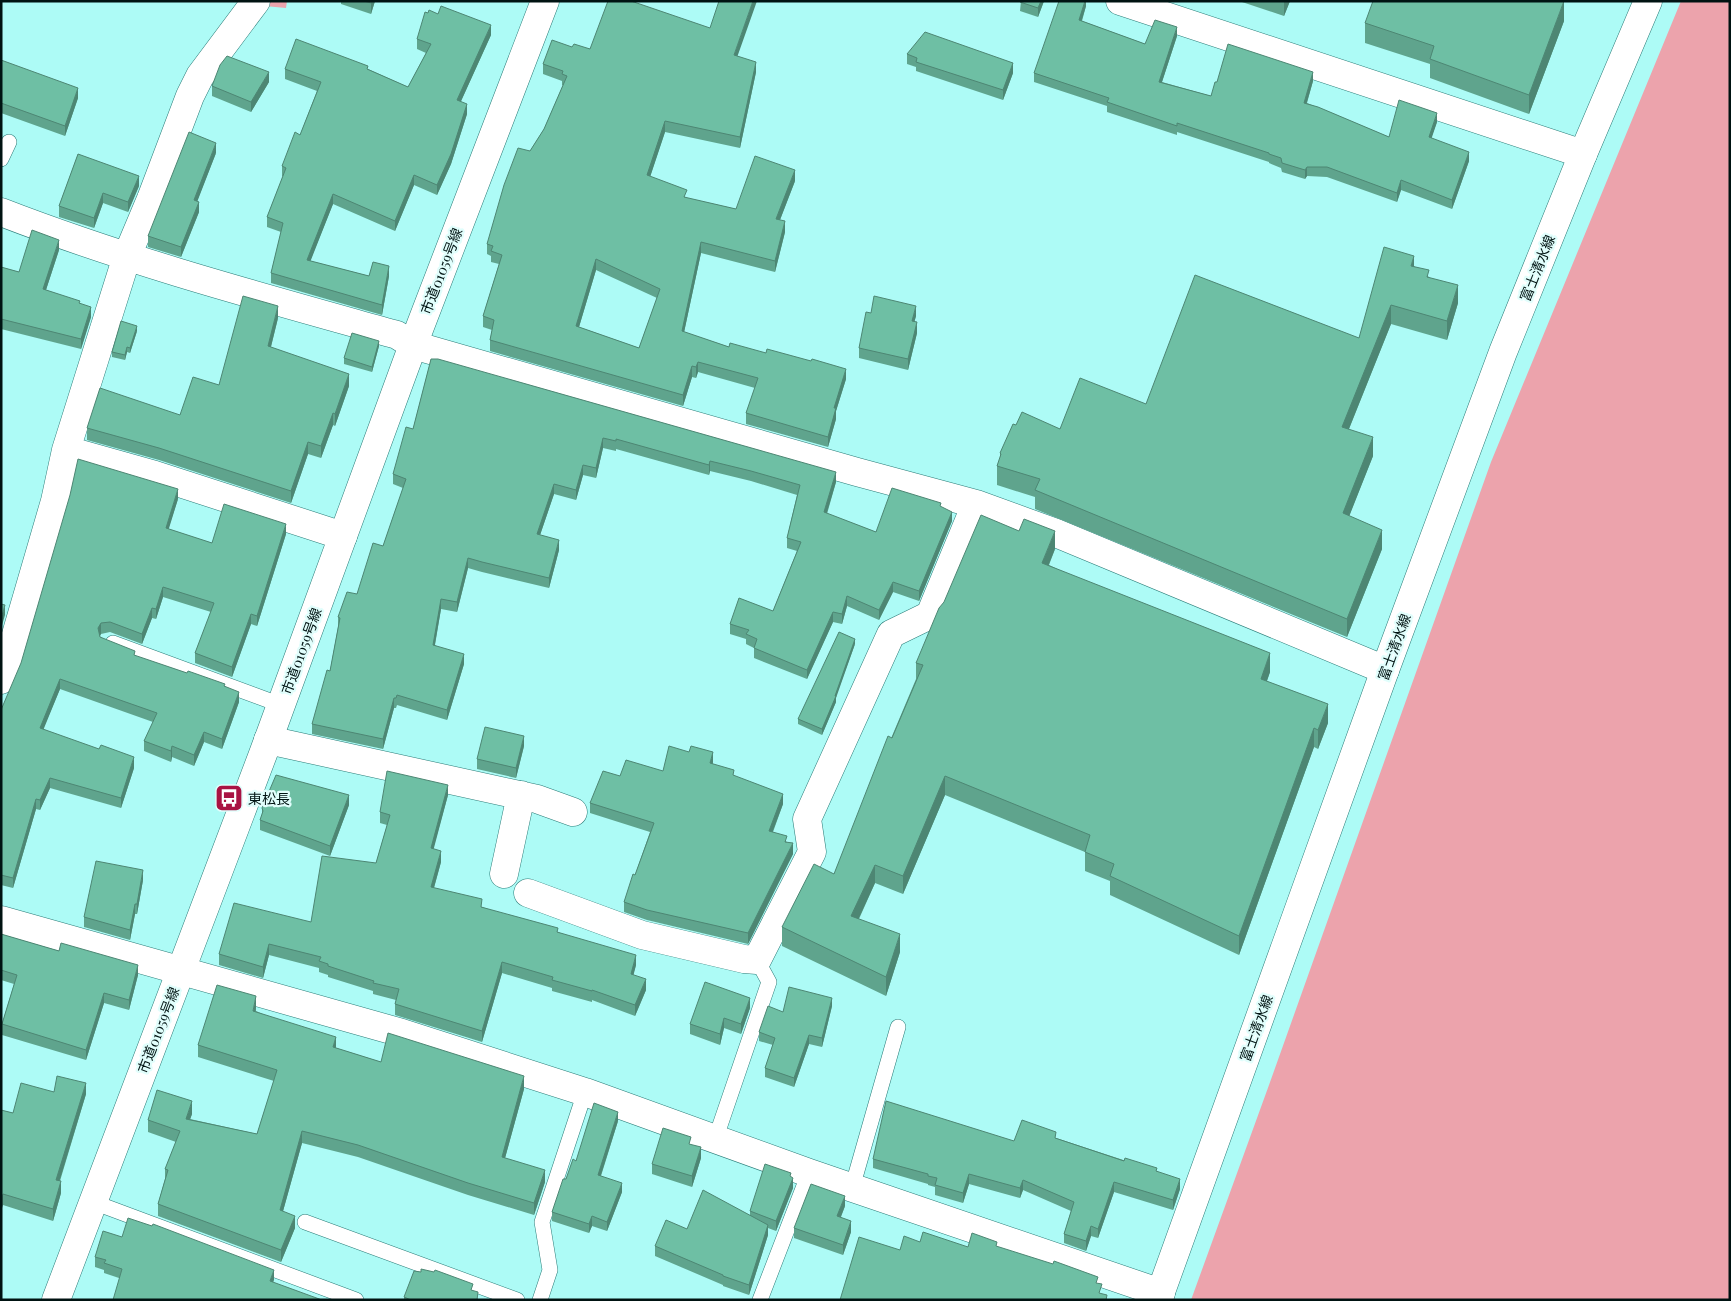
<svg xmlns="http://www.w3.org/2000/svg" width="1731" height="1301" viewBox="0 0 1731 1301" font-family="'Playfair Display','Noto Sans JP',serif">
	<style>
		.green { fill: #eca3ac }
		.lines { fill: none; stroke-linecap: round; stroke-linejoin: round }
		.service-casing { stroke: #2b7c78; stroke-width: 16 }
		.minor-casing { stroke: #2b7c78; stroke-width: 29 }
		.tertiary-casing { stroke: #2b7c78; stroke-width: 29 }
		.secondary-casing { stroke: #2b7c78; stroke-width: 29 }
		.service { stroke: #fff; stroke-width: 15 }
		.minor { stroke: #fff; stroke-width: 28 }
		.tertiary { stroke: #fff; stroke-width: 28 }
		.secondary { stroke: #fff; stroke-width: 28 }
		.wall { fill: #5fa48d; fill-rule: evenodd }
		.shaded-wall { fill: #4d8673 }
		.building { fill: #6ebfa4; stroke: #4d8673; fill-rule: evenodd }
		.labels { text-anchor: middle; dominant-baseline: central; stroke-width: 4.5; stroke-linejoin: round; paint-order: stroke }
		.street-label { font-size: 14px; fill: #001312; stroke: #e1fefc }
		.poi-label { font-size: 14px; fill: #001312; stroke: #e1fefc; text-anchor: start }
	</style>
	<rect width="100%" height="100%" fill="#adfbf6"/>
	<!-- green -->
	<path class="green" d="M245,1H287L286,8L253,5Z
		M1681,1H1730V1300H1191L1269,1085L1491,462Z"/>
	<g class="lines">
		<defs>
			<path id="service" d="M1,159L9,142
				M113,643L281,705
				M715,1140L769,982L757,960
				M852,1188L898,1027
				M93,1202L356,1300
				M305,1222L517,1300
				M540,1300L550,1270L542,1222L585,1092
				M760,1300L809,1173"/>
			<path id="minor" d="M1120,1L1583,154
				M1,212C130,262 265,298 397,335L413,345L857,472L976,504L1056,533L1385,670
				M66,450L155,475L343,536
				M1,680L6,669L55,501L66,450L127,256L151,199L190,96L200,76L256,1
				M268,740L537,799L573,812
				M504,874L521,795
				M528,893L642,935L744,959L757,960L812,852L807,819L891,634L930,615L976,504
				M1,920L402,1033L585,1092L809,1173L1161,1293"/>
			<path id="tertiary" d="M56,1300L263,754L413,345L545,1"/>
			<path id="secondary" d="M1158,1300L1385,670L1503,352L1583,154L1648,1"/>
		</defs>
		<!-- service casing -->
		<use href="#service" class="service-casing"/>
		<!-- minor casing -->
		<use href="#minor" class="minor-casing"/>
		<!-- tertiary casing -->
		<use href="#tertiary" class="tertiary-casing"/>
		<!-- secondary casing -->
		<use href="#secondary" class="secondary-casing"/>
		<!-- service -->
		<use href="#service" class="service"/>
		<!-- minor -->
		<use href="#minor" class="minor"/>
		<!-- tertiary -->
		<use href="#tertiary" class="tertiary"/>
		<!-- secondary -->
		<use href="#secondary" class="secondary"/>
	</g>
	<!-- wall -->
	<path class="wall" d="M341,1H375L371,14L341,4Z
		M1021,1H1044L1038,17L1020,11Z
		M1086,1V6L1082,21L1145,44L1177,36L1162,82L1211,96L1217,82L1313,81L1307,103L1389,137L1437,122L1431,138L1469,161L1452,209L1401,190L1397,202L1327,177L1307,176L1305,179L1282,172L1281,168L1269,163V162L1177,132V135L1107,112V106L1034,82V73Z
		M1239,1H1290L1284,16Z
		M1564,21L1529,114L1430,78V64L1365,43V23Z
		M491,35L461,101L467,114L451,164L437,195L414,185L395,231L333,204L310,261L369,276H389L382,315L271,283V273L281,232L267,227V217L283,176H282V166L300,135L317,91L285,79V69H368L408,87L426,53L417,49V39Z
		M572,47L590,49L738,56L756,72L740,148L665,132L650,177L687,198L736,209L795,181L780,220L785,232L775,272L701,253L684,332L729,347L846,379L836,411V419L828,447L746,424V413L755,388L698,372L696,378L692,377L683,406L490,351V340L492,330L483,327V316L499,264L491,262V256L487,254V244L530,151L544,129L563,85H562V81L543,74V64ZM596,270L657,298L639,348L579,327Z
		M907,54L1013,73L1003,100L916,71V67L907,64Z
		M1,60L78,98L65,136L1,113Z
		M269,82L251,112L212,96V86Z
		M216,153L197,201L199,212L181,257L148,247V236Z
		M78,154L139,186L128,212L103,203L94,228L59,217V206Z
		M59,250L46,290L80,303L91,317L81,349L1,329V267L19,272Z
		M1414,266L1429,277L1458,303L1447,340L1391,324L1349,429L1373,456L1349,516L1382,549L1347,637L1035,509V497L997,485V466L1000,458V453L1016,425L1060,429L1146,404L1359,338Z
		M871,313L916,316L914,322L917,333L908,370L859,358V348Z
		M278,318L271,347L349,386L335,426L333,425L321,458L308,454L291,503L159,460L87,440V428L180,415L219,385Z
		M137,331L130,353L127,352L125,360L112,357V352Z
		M379,346L372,372L344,364V358Z
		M431,359L836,482L827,514L876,532L941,507L952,521L919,601L893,592L879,620L847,606L842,624L833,622L807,679L754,658V648L746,644V639L730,634V624L773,611L797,551L787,548V538L797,495L751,481L710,471L709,475L616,449V451L603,448L596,478L583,475L576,500L554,494L540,535L559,550L549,588L482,572L468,568L457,612L441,609L435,645L464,664L447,720L397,705L396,708H394L383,749L312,734V724L330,671L338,627V617L357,594L383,546L403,488L393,484V474L413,429Z
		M178,499L168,529L212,543L286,534L257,626L251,624L232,677L195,663V653L211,612L163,597L156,619L152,618L142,644L110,632L101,634L100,636V637L135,656L225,686L239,702L222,749L204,742L194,766L172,757L171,762L144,751V741L153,722L60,689L43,729L134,768L121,808L50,788L40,810L36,809L13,888L1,885V710Z
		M1055,549L1049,565L1270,672L1267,681L1328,723L1318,749L1314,747L1239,955L1110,895V881L1085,871V852L945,795L903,894L875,883L859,919L900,952L886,996L782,946V927L834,874L916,679V663Z
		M855,644L836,696V702L822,735L798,724V719Z
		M524,746L516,778L477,769V759Z
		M713,762V764L783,804L773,832L787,842L793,854L748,944L647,920L624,912V902L635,875L650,832L590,813V803L620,776L663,771Z
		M448,795L433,849L441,862L434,888L482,907L558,932L636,965L633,975L646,990L635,1016L592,1000V1002L552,991V988L502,973L482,1042L395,1015V1004L396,1000L373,994V991L328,977V975L319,972V968L269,955L263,978L219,965V954L311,922L376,863L387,825L380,823V812Z
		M349,805L330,856L260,830V820L262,815V808Z
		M143,880L137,914H135L130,940L84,927V917Z
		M1,934L138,975L129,1010L104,1003L86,1060L2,1035V1024L14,984L1,980Z
		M832,1006L822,1047L809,1044L794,1087L765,1077V1068L773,1045L759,1041V1032L783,1012Z
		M256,1008V1011L336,1048L381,1062L524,1089L505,1158L545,1182L534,1215L468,1195L358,1157L302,1143L283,1211L295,1228L281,1262L158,1216V1204L165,1179V1169L176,1142L148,1132V1120L192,1114L190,1119L257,1134L274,1081L198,1057V1045Z
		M750,1008L741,1034L724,1028L720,1045L690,1034V1024Z
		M54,1092L86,1094L60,1181L61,1193L53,1221L3,1205L1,1110L13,1113Z
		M618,1121L601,1176L622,1192L607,1231L592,1226L589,1233L552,1221V1212L566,1179L576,1161Z
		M1056,1138L1157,1171L1180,1189L1173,1210L1114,1192L1098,1238L1091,1236L1086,1251L1064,1243V1234L1071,1211L1023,1190L1020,1198L969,1184L963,1203L935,1195V1187L928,1185V1184L873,1168V1159L1014,1141Z
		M701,1158L692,1187L652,1174V1164Z
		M791,1177L793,1188L776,1231L768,1228V1235L749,1295L723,1286V1285L655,1256V1246L687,1229L750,1215V1211Z
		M845,1206L841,1217L851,1232L843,1255L794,1238V1228Z
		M95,1257L274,1280L119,1278L104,1273V1270L95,1267Z
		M473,1291L478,1300H404V1297Z"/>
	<!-- shaded-wall -->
	<path class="shaded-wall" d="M371,1H375L371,14Z
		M753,1H757L734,66V55Z
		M1041,1H1044L1038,17V8Z
		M1085,1H1086V6L1079,29V20Z
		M1284,1H1290L1284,16Z
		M1564,1V21L1529,114V95Z
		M491,25V35L457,110V100Z
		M1177,27V36L1159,91V82Z
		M756,62V72L740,148V137Z
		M1013,63V73L1003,100V90Z
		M269,72V82L251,112V102Z
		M1313,72V81L1304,112V103Z
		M78,88V98L65,136V126Z
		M467,104V114L451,164L437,195V185Z
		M1437,113V122L1429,146V137Z
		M665,121V132L647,186V175Z
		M216,143V153L194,210V200Z
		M1469,152V161L1452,209V200Z
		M1307,167V176L1305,179V170Z
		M795,170V181L776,230V219Z
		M414,175V185L395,231V221Z
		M139,176V186L128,212V202Z
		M1401,180V190L1397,202V193Z
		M103,193V203L94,228V218Z
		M333,194V204L307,270V260Z
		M199,202V212L181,257V247Z
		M785,221V232L775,272V261Z
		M59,240V250L43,299V289Z
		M701,242V253L682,342V331Z
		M1414,256V275L1411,266Z
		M596,259V270L576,337V326Z
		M389,266V276L382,315V305Z
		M1458,285V303L1447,340V321Z
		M1391,305V324L1342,446V427Z
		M278,306V318L268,358V346Z
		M916,306V316L912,331V321Z
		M91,307V317L81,349V339Z
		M917,322V333L908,370V359Z
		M137,326V331L130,353V348Z
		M379,341V346L372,372V367Z
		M127,347V352L125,360V355Z
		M698,362V372L696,378V367Z
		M692,366V377L683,406V395Z
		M846,369V379L836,411V419L828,447V437L834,408Z
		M349,374V386L335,426V414Z
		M333,413V425L321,458V446Z
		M1373,437V456L1343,532V513Z
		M603,438V448L596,478V468Z
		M308,442V454L291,503V491Z
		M710,461V471L709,475V465Z
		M583,465V475L576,500V490Z
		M836,472V482L824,522V512Z
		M554,484V494L537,544V534Z
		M178,489V499L166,538V528Z
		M952,512V521L919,601V591Z
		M286,524V534L257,626V616Z
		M1382,530V549L1347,637V619Z
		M1055,531V549L1042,581V563Z
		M559,540V550L549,588V578Z
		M468,558V568L457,612V602Z
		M893,582V592L879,620V610Z
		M163,587V597L156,619V609Z
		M847,596V606L842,624V614Z
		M441,599V609L433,655V645Z
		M5,605V615L1,629V619Z
		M152,608V618L142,644V634Z
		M833,612V622L807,679V670Z
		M251,614V624L232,677V667Z
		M101,623V634L98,638V628Z
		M855,639V644L836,698V696V702L822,735V729Z
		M1270,653V672L1261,697V679Z
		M464,654V664L447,720V710Z
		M60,679V689L40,738V728Z
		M239,692V702L222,749V739Z
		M394,698V708L383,749V739Z
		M1328,704V723L1318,749V730Z
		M1314,728V747L1239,955V936Z
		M204,732V742L194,766V755Z
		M524,736V746L516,778V768Z
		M172,746V757L171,762V751Z
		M713,752V762L710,773V763Z
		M134,757V768L121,808V798Z
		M945,776V795L903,894V876Z
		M50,778V788L40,810V800Z
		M448,785V795L431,859V848Z
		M783,794V804L769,841V831Z
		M349,795V805L330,856V846Z
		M36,799V809L13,888V878Z
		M793,843V854L748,944V933Z
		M441,851V862L431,898V887Z
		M875,865V883L851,935V916Z
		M143,870V880L137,914V904Z
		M135,904V914L130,940V930Z
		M900,934V952L886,996V977Z
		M269,944V955L263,978V967Z
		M636,955V965L631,985V974Z
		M502,962V973L482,1042V1031Z
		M138,965V975L129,1010V1000Z
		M646,979V990L635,1016V1005Z
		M104,993V1003L86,1060V1050Z
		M256,996V1008L253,1023V1011Z
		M750,998V1008L741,1034V1024Z
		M832,998V1006L822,1047V1038Z
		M724,1018V1028L720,1045V1034Z
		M809,1035V1044L794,1087V1078Z
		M336,1037V1049L333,1047Z
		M524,1076V1089L502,1169V1157Z
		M86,1083V1094L56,1192V1180Z
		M192,1101V1114L186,1131V1119Z
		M618,1112V1121L598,1184V1175Z
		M302,1131V1143L280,1222V1210Z
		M701,1147V1158L692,1187V1176Z
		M545,1170V1182L534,1215V1203Z
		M969,1174V1184L963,1203V1193Z
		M793,1178V1188L776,1231V1221Z
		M1180,1179V1189L1173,1210V1200Z
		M1023,1180V1190L1020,1198V1188Z
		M61,1181V1193L53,1221V1209Z
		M1114,1182V1192L1098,1238V1229Z
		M622,1183V1192L607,1231V1222Z
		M3,1194V1205L1,1211V1199Z
		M845,1196V1206L837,1226V1216Z
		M295,1216V1228L281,1262V1250Z
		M592,1216V1226L589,1233V1224Z
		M851,1221V1232L843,1255V1245Z
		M768,1225V1235L749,1295V1285Z
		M1091,1226V1236L1086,1251V1241Z
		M274,1270V1280L270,1291V1281Z"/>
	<!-- building -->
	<path class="building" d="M364,1H371V3Z
		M608,1H631L710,28L719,1H753L734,55L756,62L740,137L665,121L647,175L687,190L684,197L736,209L755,156L795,170L776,219L785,221L775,261L701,242L682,331L729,347L730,343L766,353L767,349L811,361L812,359L846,369L834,408H836L828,437L746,413L758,378L698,362L696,367L692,366L683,395L490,340L494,320L483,316L502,255L491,251L493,246L487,244L504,185L518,148L530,151L544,129L567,76L562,74L563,71L543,64L552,40L572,47L574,44L590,49ZM596,259L660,289L639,348L576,326Z
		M1021,1H1041L1038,8L1020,2Z
		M1059,1H1085L1079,20L1145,44L1155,20L1177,27L1159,82L1211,96L1215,82H1217L1228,44L1313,72L1304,103L1318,107L1389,137L1399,100L1437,113L1429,137L1469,152L1452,200L1401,180L1397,193L1327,167H1307L1305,170L1282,163L1281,158L1269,154V153L1177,123V126L1107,102L1109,98L1034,73Z
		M1373,1H1564L1529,95L1430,59L1434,46L1365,23Z
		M441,6L491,25L457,100L467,104L451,154L437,185L414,175L395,221L333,194L307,260L369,276L373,262L389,266L382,305L271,273L283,223L267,217L286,168L282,166L295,132L300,135L321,82L285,69L296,39L368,66L367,69L408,87L431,44L417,39L425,12L428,13L429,10L438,14Z
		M925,32L1013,63L1003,90L916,62L917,58L907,54Z
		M227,56L269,72L251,102L212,86L220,65Z
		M1,60L78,88L65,126L1,103Z
		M189,132L216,143L194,200L199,202L181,247L148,236Z
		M78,154L139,176L128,202L103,193L94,218L59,206Z
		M32,230L59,240L43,289L80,301L79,303L91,307L81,339L1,319V267L19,272Z
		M1384,247L1414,256L1411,266L1429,270L1427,277L1458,285L1447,321L1391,305L1342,427L1373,437L1343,513L1382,530L1347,619L1035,490L1040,479L997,466L1001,454L1000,453L1013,424L1016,425L1022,412L1060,429L1080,378L1146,404L1195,275L1359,338Z
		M243,296L278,306L268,346L349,374L335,414L333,413L321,446L308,442L291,491L159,448L87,428L100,388L180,415L193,377L219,385Z
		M874,296L916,306L912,321L917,322L908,359L859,348L866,312L871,313Z
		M121,321L137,326L130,348L127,347L125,355L112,352Z
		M352,333L379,341L372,367L344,358Z
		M431,359H438L836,472L824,512L876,532L892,488L941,503L940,506L952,512L919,591L893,582L879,610L847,596L842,614L833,612L807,670L754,648L757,639L746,634L749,630L730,624L739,598L773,611L801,542L787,538L800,485L751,471L710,461L709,465L616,439V441L603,438L596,468L583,465L576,490L554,484L537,534L559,540L549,578L482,562L468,558L457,602L441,599L433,645L464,654L447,710L397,695L396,698H394L383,739L312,724L327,670L330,671L340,618L338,617L347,592L357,594L373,543L383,546L406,479L393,474L406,427L413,429Z
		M78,459L178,489L166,528L212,543L224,504L286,524L257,616L251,614L232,667L195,653L214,603L163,587L156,609L152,608L142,634L110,622L101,623L98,628L100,637L135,651L134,655L187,673L188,671L225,684L224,686L239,692L222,739L204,732L194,755L172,746L171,751L144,741L157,713L60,679L40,728L99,749L101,745L134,757L121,798L50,778L40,800L36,799L13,878L1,875V710L21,663L70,495Z
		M981,515L1019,531L1024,519L1055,531L1042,563L1270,653L1261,679L1328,704L1318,730L1314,728L1239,936L1110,876L1114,864L1085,852L1090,835L945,776L903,876L875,865L851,916L900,934L886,977L782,927L814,864L834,874L888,736L892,738L923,665L916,663L939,608L944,602Z
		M1,604L5,605L1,619Z
		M839,632L855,639L835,696H836L822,729L798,719Z
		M485,727L524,736L516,768L477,759Z
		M669,746L689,752L691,746L713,752L710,763L734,770L733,775L783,794L769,831L787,836L785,842L793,843L748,933L647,910L624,902L633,874L635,875L654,823L590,803L603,771L620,776L626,760L663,771Z
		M387,771L448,785L431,848L441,851L431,887L482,899L481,907L558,928L557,932L636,955L631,974L646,979L635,1005L592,990V991L552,980L553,977L502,962L482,1031L395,1004L399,989L373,983L374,981L328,966V964L319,961L321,957L269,944L263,967L219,954L234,903L311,922L322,856L376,863L390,815L380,812Z
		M276,775L349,795L330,846L260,820L263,811L262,808Z
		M96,861L143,870L137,904H135L130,930L84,917Z
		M1,934L59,951L61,943L138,965L129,1000L104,993L86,1050L2,1024L17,975L1,970Z
		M705,982L750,998L741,1024L724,1018L720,1034L690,1024Z
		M217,985L256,996L253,1011L336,1037L333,1047L381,1062L388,1033L524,1076L502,1157L545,1170L534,1203L468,1183L358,1145L302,1131L280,1210L295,1216L281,1250L158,1204L168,1170L165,1169L180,1131L148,1120L157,1090L192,1101L186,1119L257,1134L277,1070L198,1045Z
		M789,987L832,998L822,1038L809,1035L794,1078L765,1068L775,1038L759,1032L768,1006L783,1012Z
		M57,1076L86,1083L56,1180L61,1181L53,1209L3,1194L1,1199V1110L13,1113L21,1083L54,1092Z
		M886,1101L1014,1141L1022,1120L1056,1132L1055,1138L1124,1161L1125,1158L1157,1168L1156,1171L1180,1179L1173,1200L1114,1182L1098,1229L1091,1226L1086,1241L1064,1234L1074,1202L1023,1180L1020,1188L969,1174L963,1193L935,1185L937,1178L928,1176V1174L873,1159Z
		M594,1103L618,1112L598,1175L622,1183L607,1222L592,1216L589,1224L552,1212L563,1179H566L573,1159L576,1161Z
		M663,1128L691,1137L689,1144L701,1147L692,1176L652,1164Z
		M765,1164L791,1173L790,1176L793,1178L776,1221L750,1211Z
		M811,1184L845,1196L837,1216L851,1221L843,1245L794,1228Z
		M703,1190L768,1225L749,1285L723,1276V1275L655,1246L666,1220L687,1229Z
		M128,1218L152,1226L153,1224L274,1270L270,1281L322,1300H113L122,1269L104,1263L106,1260L95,1257L103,1231L122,1237Z
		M923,1232L968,1247L972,1233L997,1242L996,1246L1053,1264L1054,1261L1098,1277L1096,1283L1102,1284L1099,1293L1107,1295L1106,1300H840L859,1237L900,1250L904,1236L920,1242Z
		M421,1269L434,1272L435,1270L473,1284L471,1290L478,1292L477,1300H411L404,1297L414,1271L421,1272Z"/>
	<!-- icons -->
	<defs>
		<symbol id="bus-square" viewBox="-11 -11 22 22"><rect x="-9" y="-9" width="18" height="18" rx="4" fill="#a91343" stroke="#e1fefc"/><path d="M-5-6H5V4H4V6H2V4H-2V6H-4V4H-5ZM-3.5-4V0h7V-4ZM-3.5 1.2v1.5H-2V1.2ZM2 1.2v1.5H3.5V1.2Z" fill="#fff"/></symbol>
	</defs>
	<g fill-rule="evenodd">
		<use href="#bus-square" x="213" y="782" width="32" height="32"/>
	</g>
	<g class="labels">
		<!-- street labels -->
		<g class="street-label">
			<text transform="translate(1537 268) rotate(-68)">富士清水線</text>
			<text transform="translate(441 271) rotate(-69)">市道01059号線</text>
			<text transform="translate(1394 647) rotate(-70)">富士清水線</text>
			<text transform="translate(301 651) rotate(-70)">市道01059号線</text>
			<text transform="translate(1256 1028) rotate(-70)">富士清水線</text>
			<text transform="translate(158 1030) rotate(-69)">市道01059号線</text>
		</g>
		<!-- poi labels -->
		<g class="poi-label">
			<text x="248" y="798">東松長</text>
		</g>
	</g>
	<!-- border -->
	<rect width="1731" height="1301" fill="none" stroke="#001312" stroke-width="5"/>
</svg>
